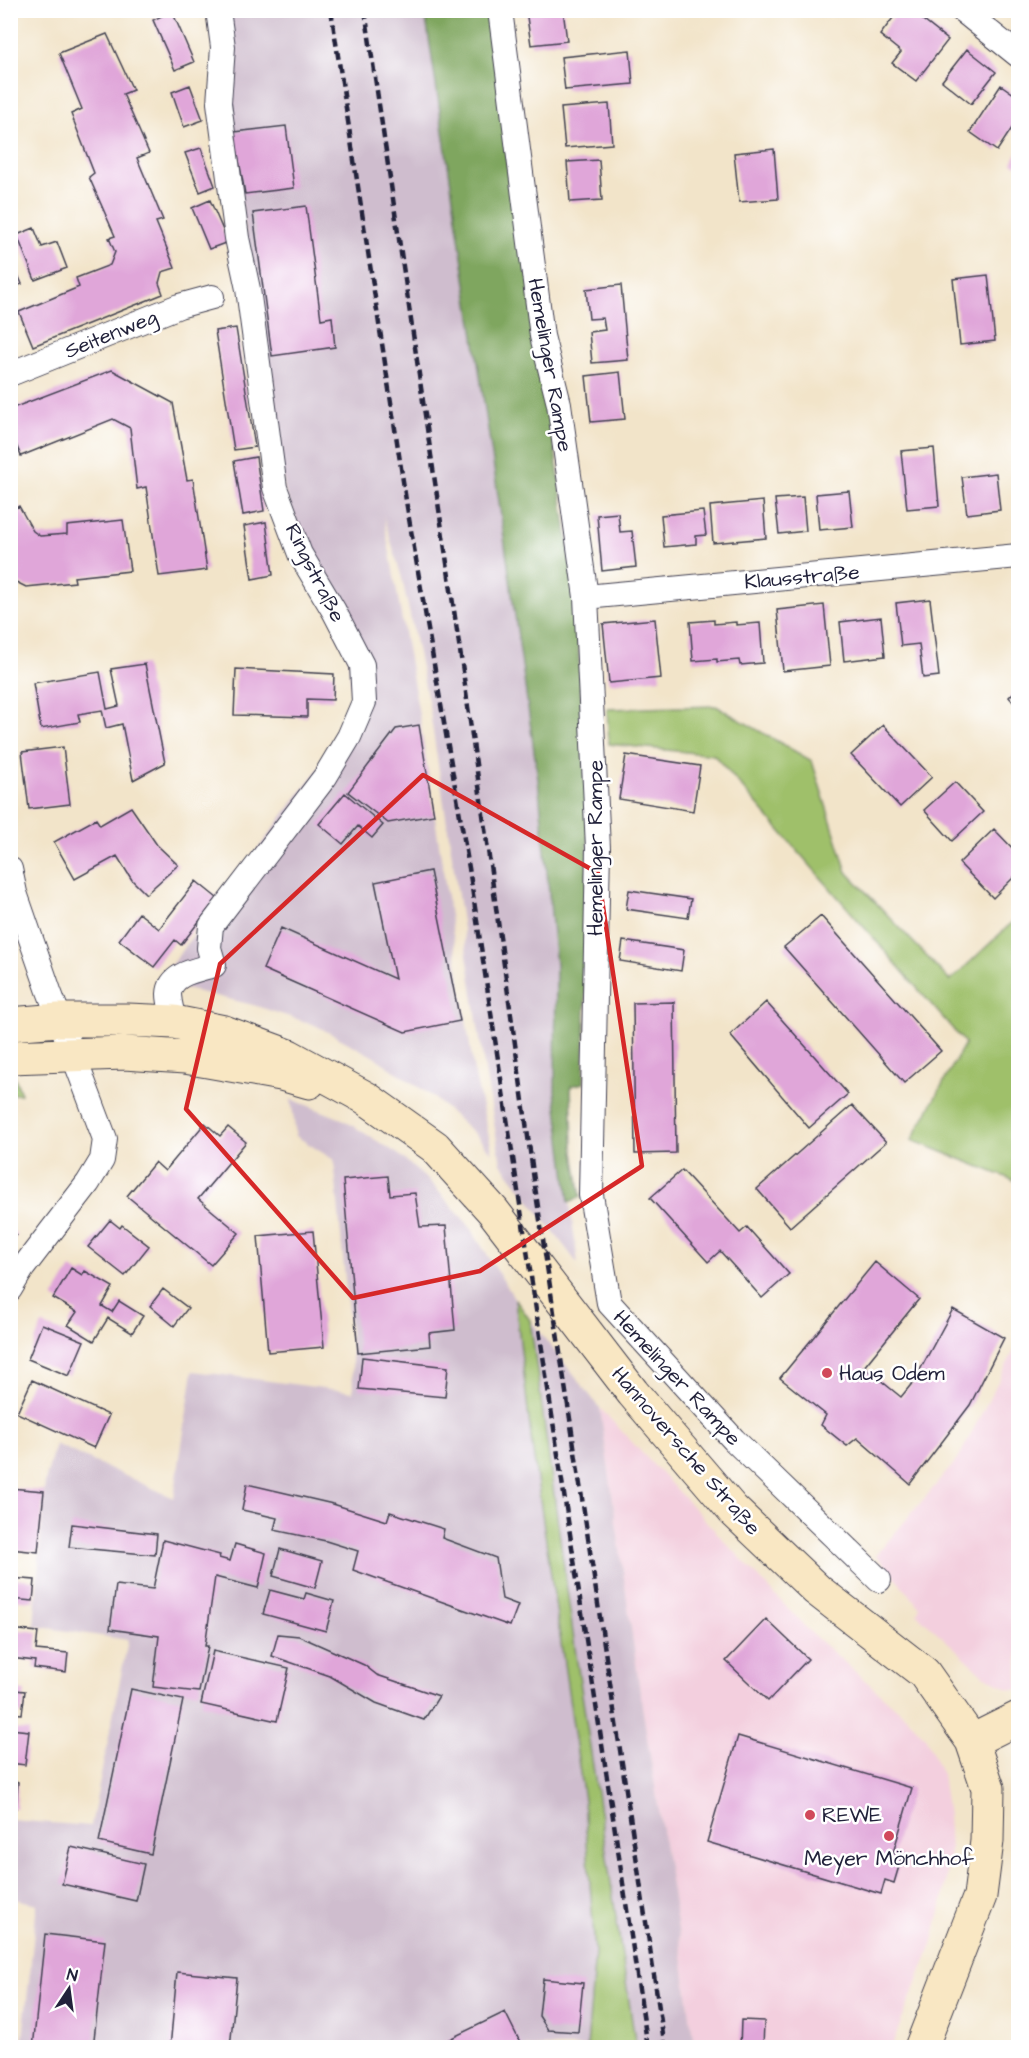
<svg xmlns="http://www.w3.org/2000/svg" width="1029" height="2058" viewBox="0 0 1029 2058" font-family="'Architects Daughter',sans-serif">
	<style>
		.built { fill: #f3cfde }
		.industrial { fill: #cfbdce }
		.green { fill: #9fc06a; stroke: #607152; stroke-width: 1.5 }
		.forest { fill: #7fa65e; stroke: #50644c; stroke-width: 1.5 }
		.building { fill: #e0a6d9 }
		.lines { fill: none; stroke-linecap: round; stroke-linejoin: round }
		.street-casing { stroke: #413f50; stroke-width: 26 }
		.secondary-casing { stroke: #413f50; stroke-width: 35 }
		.street { stroke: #fff; stroke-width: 24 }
		.secondary { stroke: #f9e7c3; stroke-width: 33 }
		.rail { stroke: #22223b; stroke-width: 4.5; stroke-dasharray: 9 4.5; stroke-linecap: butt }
		.marked { fill: none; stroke: #d62828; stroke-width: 4.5; stroke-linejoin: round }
		.poi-dot { fill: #d1495b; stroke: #fff; stroke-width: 2 }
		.labels { text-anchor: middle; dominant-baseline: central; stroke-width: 5; stroke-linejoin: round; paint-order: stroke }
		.street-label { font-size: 21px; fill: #22223b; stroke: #fff }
		.poi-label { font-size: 21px; fill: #22223b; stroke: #fff; text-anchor: start }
	</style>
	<rect width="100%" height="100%" fill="#fff"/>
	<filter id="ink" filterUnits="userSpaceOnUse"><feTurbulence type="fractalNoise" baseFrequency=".0167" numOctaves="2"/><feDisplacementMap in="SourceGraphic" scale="12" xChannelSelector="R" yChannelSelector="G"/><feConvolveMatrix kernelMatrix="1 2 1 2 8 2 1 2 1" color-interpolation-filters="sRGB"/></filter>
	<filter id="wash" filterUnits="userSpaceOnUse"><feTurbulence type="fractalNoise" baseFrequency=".008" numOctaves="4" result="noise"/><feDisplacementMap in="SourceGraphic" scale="24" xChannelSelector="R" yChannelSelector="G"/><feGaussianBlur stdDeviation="1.35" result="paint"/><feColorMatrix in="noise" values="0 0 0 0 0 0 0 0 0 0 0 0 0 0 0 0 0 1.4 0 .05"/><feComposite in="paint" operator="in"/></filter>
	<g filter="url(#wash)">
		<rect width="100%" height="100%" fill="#f2e4c9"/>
		<!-- built -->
		<path class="built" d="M1018,1343V1690L1009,1689L984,1675L917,1614L920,1607L876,1555L958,1459Z
			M600,1408L810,1632L909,1719L926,1738L942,1775L948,1815L950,1851L943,1899L932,1945L891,2047H694L681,1948L642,1706Z"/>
		<!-- industrial -->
		<path class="industrial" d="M221,11H421L427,25L499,502L538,779L556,965L555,1092L578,1264L501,1163L482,1053L429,705L402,578L383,515L420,720L474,1072L493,1154L475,1134L433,1097L376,1058L315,1025L253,1005L158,982L318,769L344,726L352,698L347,650L285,492L228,116Z
			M291,1099L342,1119L398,1154L431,1183L467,1223L515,1299L532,1445L584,1800L595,1952L587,2047H22L37,1904L11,1898L10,1820L91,1826L128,1640L34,1626L45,1482L55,1444L174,1498L193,1371L353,1392L352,1354L334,1160L296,1136Z
			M530,1320L600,1408L642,1706L681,1948L694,2047H636L576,1655Z"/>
		<!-- green -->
		<path class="green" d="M716,706L812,761L847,872L950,981L1018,917V1182L912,1140L965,1043L714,755L609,744L607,709Z
			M10,1067H11L21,1094H11Z
			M515,1299L530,1320L576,1655L636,2047H587L595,1952L584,1800L532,1445Z"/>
		<!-- forest -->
		<path class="forest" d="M421,11H493L576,598L588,836L584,1083L571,1086L573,1145L581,1197L569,1202L555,1092L556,965L538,779L499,502L427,25Z"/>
		<g id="blocks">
			<!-- building -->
			<path class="building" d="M526,10H563L567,41L531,45Z
				M899,10H910L948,40L916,81L892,63L901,52L880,35Z
				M172,11L194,62L175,70L153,20Z
				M107,34L133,90L123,94L149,153L137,158L163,220L156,222L175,268L162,272L159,283L163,294L33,346L19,312L79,287L76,278L110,265L115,252L109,238L115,236L89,177L94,173L71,114L82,109L59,53Z
				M967,49L996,72L971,104L942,81Z
				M630,50L633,84L565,90L561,57Z
				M190,85L203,120L184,127L172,92Z
				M1001,85L1018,97V119L997,151L970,132Z
				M609,104L612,144L565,148L561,108Z
				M286,126L294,188L245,194L234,132Z
				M201,148L215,186L200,192L185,153Z
				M774,149L778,199L739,202L734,153Z
				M1018,151V166L1012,163Z
				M599,160L602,200L570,202L567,162Z
				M210,200L228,242L209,249L192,208Z
				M306,206L321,319L332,317L335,347L272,356L253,213Z
				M34,228L42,247L57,242L67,268L35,280L17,235Z
				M10,256L22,284L10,288Z
				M988,275L995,341L960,345L953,279Z
				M621,285L628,360L592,363L589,332L605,330L603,318L589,319L586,289Z
				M236,328L255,447L234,450L215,331Z
				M112,370L173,403L187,480L193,479L207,570L159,576L146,487L137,489L130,428L113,419L21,456L10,430V409Z
				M620,372L625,419L591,422L586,376Z
				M934,448L939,506L907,509L901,451Z
				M256,457L264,511L243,515L234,461Z
				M996,473L1000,510L967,514L962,477Z
				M849,491L853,527L819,530L816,494Z
				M803,497L806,531L779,534L775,499Z
				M763,501L766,538L713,543L710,506Z
				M19,506L33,531L40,536L67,534V526L123,520L130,571L74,577L75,582L26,587L10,579V511Z
				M703,511L706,535L696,536V544L664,547L661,515Z
				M618,513L620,532L632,531L636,567L602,571L597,515Z
				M266,522L273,575L252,579L244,526Z
				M930,599L939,676L923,678L919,644L901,646L896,603Z
				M824,605L830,666L783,671L777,610Z
				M881,617L885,656L844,661L840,622Z
				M655,619L661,678L609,683L603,624Z
				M714,620V624L736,622V625L760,623L763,663L740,665L739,660L717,662V659L693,661L690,622Z
				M145,664L165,763L133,780L122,724L106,728L102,710L78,714L80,722L41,729L33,683L100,672L107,709L119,706L111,669Z
				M236,669L334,674L333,700L307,699V717L234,715Z
				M1018,688V708L1009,697Z
				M419,725L434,815L388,823L348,792L396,729Z
				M883,725L932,777L900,807L851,755Z
				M63,747L70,804L29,809L22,752Z
				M626,755L700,766L693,811L619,799Z
				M955,782L983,812L952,841L924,810Z
				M345,793L383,825L372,838L358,826L343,844L319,824Z
				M131,807L157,845L178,865L146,894L132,880L117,856L75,879L54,842L96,819L100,825Z
				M994,829L1018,854V873L993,898L959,863Z
				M430,871L460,1021L405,1032L263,969L281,928L395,979L375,882Z
				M196,881L217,898L181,945L175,940L154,967L119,940L139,913L159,929Z
				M629,890L691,899L688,918L626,909Z
				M821,916L941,1051L904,1083L784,947Z
				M623,941L684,950L681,971L620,961Z
				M674,1002L676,1153L635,1154L633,1003Z
				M766,1002L848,1094L809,1128L730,1035Z
				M852,1105L886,1142L790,1227L757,1189Z
				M205,1123L220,1136L228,1127L246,1142L198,1199L239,1233L211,1265L127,1196L155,1162L165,1171Z
				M682,1170L740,1233L747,1227L789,1274L762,1298L720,1251L708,1262L650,1198Z
				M388,1176L390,1195L415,1193L420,1227L446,1226L455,1330L429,1333L430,1346L358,1353L343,1180Z
				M110,1220L120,1228L122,1225L149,1246L125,1276L88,1247Z
				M10,1228L17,1235L10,1241Z
				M313,1231L324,1347L268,1352L258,1236Z
				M875,1262L919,1299L864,1367L901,1397L914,1381L953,1309L1004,1338L970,1405L910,1484L857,1438L847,1446L821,1425L826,1415L780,1378Z
				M71,1268L82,1275L85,1271L113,1287L102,1306L112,1312L119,1301L143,1316L132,1333L108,1318L94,1341L68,1325L77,1312L53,1298Z
				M163,1289L188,1308L174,1326L150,1306Z
				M42,1324L84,1341L69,1376L28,1359Z
				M362,1357L448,1367L445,1397L359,1389Z
				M32,1380L109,1415L94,1448L17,1413Z
				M247,1484L333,1504L387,1521L390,1512L444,1529L442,1538L496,1558L502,1599L518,1605L510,1626L353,1570L358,1551L326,1541L274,1530L277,1518L242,1510Z
				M10,1488L44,1491L38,1552L10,1549Z
				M72,1524L157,1534L155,1555L69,1547Z
				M163,1540L220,1555L219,1558L230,1561L235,1544L266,1553L258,1588L215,1577L205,1646H208L199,1692L153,1687L159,1636L110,1629L116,1585L153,1589Z
				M280,1549L322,1561L315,1588L273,1576Z
				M10,1578L35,1580L33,1601L10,1599Z
				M270,1590L304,1599L306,1593L334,1601L326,1631L263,1614Z
				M766,1619L808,1659L768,1701L726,1661Z
				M10,1629L38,1632L36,1650L68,1653L66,1672L34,1668L35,1661L10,1658Z
				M278,1634L299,1636L364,1665L377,1675L439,1696L424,1720L376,1703L330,1676L272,1656Z
				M213,1651L289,1668L277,1721L201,1704Z
				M10,1677L16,1678L15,1690L25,1691L22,1714L10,1713Z
				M131,1689L183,1700L151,1854L99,1842Z
				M10,1729L29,1731L25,1765L10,1763Z
				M738,1736L912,1788L893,1853L902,1856L894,1883L885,1880L881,1894L707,1842Z
				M10,1781L18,1782L16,1808H10Z
				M71,1847L144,1864L136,1901L62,1884Z
				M45,1934L105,1941L93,2048H33Z
				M177,1972L237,1978L230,2048H170Z
				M543,1979L583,1983L578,2032L548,2030L539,2016Z
				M505,2012L523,2048H431Z
				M741,2020L764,2021L763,2048H740Z"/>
		</g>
	</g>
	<g filter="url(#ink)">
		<use href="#blocks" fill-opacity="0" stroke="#413f50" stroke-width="1.5"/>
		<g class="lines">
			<defs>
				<path id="street" d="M500,10L542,336L559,404L586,597L598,848L591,1195L609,1303L734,1440L879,1580
					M962,10L1018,55
					M10,374L179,306L212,297
					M586,597L1018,556
					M10,869L15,893L49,991L105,1139L102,1160L88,1183L22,1269L10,1289
					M174,1022C173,1014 169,1003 169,994C170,973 198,970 214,965L209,948L211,926L325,777L349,737L364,702L362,665L334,611L300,554L275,488L248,289L237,238L219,103L223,47L218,10"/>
				<path id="secondary" d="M10,1024L59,1020H128L174,1022L224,1032L289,1056L366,1098L435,1147L493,1211L633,1393L733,1510L817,1590L924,1673L972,1741L988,1788L987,1841L980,1896L921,2048
					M10,1057L124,1053L185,1057L281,1074L309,1082
					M972,1741L1018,1718"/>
			</defs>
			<!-- street casing -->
			<use href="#street" class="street-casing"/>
			<!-- secondary casing -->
			<use href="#secondary" class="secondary-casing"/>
			<!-- street -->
			<use href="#street" class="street"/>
			<!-- secondary -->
			<use href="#secondary" class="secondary"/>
			<!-- rail -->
			<path class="rail" d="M331,10L407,507L469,868L648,2048
				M365,10L463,671L535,1187L665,2048"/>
		</g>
	</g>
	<!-- marked area -->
	<path class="marked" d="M423,775L598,873L642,1166L480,1271L353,1298L186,1109L220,964Z"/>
	<!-- markers -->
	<g class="poi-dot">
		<circle cx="827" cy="1373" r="6"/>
		<circle cx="810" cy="1815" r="6"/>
		<circle cx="889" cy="1836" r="6"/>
	</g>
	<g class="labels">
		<!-- street labels -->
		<g class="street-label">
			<text transform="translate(111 334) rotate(-22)">Seitenweg</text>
			<text transform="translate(550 365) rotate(80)">Hemelinger Rampe</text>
			<text transform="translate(315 573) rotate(63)">Ringstraße</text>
			<text transform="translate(802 577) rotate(-5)">Klausstraße</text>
			<text transform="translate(595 848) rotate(-90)">Hemelinger Rampe</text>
			<text transform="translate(677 1378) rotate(47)">Hemelinger Rampe</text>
			<text transform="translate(686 1451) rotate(49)">Hannoversche Straße</text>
		</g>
		<!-- poi labels -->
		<g class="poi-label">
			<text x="839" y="1373">Haus Odem</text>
			<text x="822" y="1815">REWE</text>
			<text x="889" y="1858" text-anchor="middle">Meyer Mönchhof</text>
		</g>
	</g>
	<!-- margin -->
	<rect width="1029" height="2058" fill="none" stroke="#fff" stroke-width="36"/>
	<!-- north arrow -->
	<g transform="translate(69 1989) rotate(13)" stroke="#ffffff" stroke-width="4.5" paint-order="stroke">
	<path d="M0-4.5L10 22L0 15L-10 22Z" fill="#22223b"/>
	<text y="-9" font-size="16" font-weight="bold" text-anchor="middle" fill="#22223b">N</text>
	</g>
</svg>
